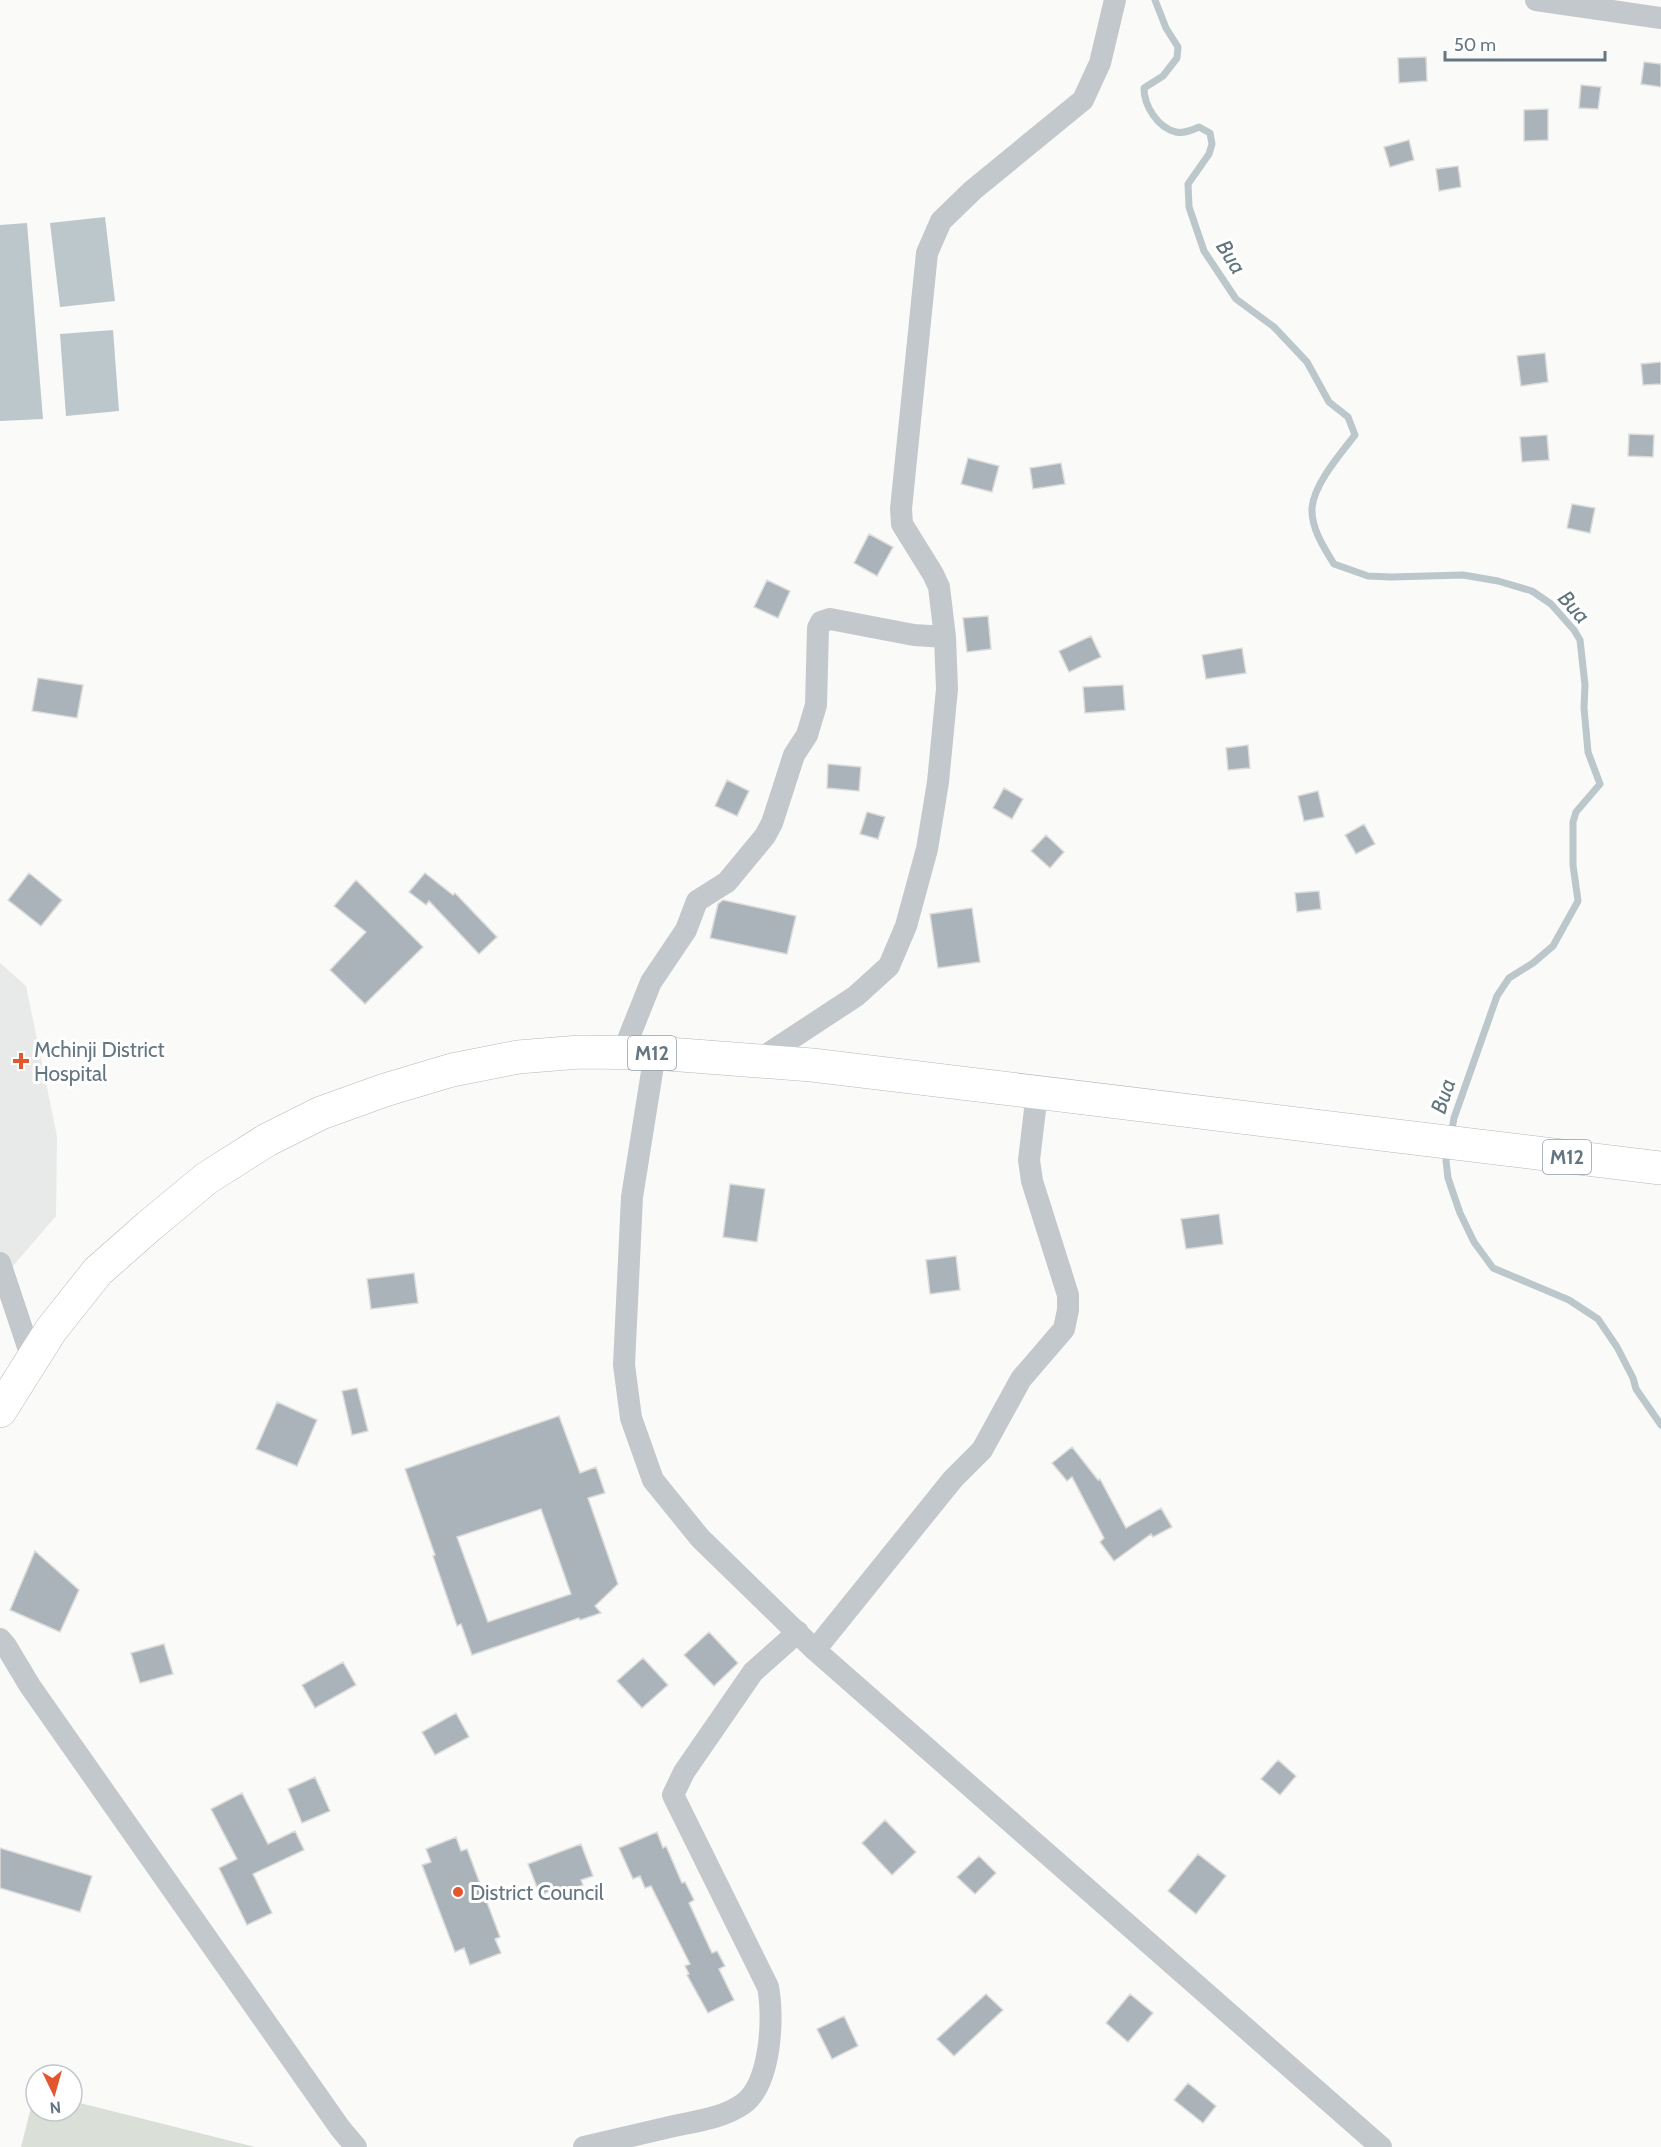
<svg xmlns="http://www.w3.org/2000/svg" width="1661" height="2147" viewBox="0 0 1661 2147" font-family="Cabin,sans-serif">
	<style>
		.built { fill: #e8e9e9 }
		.green { fill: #dadfd7 }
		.water { fill: #bbc7cb }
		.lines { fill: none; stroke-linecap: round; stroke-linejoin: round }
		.stream { stroke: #bbc7cb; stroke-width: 7 }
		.building { fill: #aab3b9; stroke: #dcdcda; stroke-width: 1.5; fill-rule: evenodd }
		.highway-casing { stroke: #b4b9bd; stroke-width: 34 }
		.minor { stroke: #c3c8cc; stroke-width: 22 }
		.highway { stroke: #fff; stroke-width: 33 }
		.poi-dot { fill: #e4572e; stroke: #fff; stroke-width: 2 }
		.labels { text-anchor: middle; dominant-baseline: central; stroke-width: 6; stroke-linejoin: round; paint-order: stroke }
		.shield { fill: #fff; stroke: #939fa8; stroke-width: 1.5 }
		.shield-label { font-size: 20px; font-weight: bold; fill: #657683 }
		.poi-label { font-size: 21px; fill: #657683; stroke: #fff; text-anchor: start }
		.water-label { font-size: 22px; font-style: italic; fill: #60757c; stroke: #fff }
	</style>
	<rect width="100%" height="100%" fill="#fafaf8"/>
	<!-- built -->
	<path class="built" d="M0,963L26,986L57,1136L56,1216L0,1281Z"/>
	<!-- green -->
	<path class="green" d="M35,2092L36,2111H72V2101L255,2147H21Z"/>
	<!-- water -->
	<path class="water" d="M105,217L115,301L60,307L50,223Z
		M27,223L43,419L0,421V225Z
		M113,330L119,411L66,416L60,334Z"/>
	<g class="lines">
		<!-- stream -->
		<path class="stream" d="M1155,0L1166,28L1178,47L1177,58L1163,76L1144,88C1144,106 1158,128 1176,132C1184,134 1192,130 1199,127L1210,133L1212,144L1209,154L1188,184L1189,207L1204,251L1236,299L1274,327L1307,362L1329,402L1348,417L1355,435C1341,453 1314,484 1312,508C1311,528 1324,548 1334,564L1368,576L1391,577L1463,575L1498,581L1532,591L1551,604L1574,630L1580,640L1585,685L1584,708L1588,752L1600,784L1576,812L1573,822V865L1578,901L1553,946L1533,963L1509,978L1497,996L1454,1118L1451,1135
			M1447,1152L1446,1161L1448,1178L1460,1213L1474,1242L1493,1268L1569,1300L1598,1319L1617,1347L1633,1378L1636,1389L1661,1425"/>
	</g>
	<!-- building -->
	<path class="building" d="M1426,57L1427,81L1399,83L1398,58Z
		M1644,62L1661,64V87L1641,84Z
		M1581,85L1601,87L1598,109L1579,108Z
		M1548,109V140L1524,141V110Z
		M1409,140L1414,160L1390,167L1384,147Z
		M1458,166L1461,187L1439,191L1436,169Z
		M1545,353L1548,382L1521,386L1517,356Z
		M1661,362V384L1643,385L1641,364Z
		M1629,434L1654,435L1653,457L1628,456Z
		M1547,435L1549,460L1522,462L1520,437Z
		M968,458L999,466L992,492L961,484Z
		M1061,463L1065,484L1033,489L1030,468Z
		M1572,504L1595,508L1590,533L1567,528Z
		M869,534L893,547L877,576L854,563Z
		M767,580L790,591L778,618L754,607Z
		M988,616L991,649L967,652L963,618Z
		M1091,636L1101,657L1069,672L1059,651Z
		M1242,648L1246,673L1206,679L1202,655Z
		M38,678L83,685L77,718L32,711Z
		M1123,685L1125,710L1085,713L1083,687Z
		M1248,745L1250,768L1228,770L1226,748Z
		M828,764L861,767L859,791L827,788Z
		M727,780L749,791L737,816L715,806Z
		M1004,788L1023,799L1012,819L993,808Z
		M1318,791L1324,817L1304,821L1298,796Z
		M867,812L885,817L878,839L860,834Z
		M1364,824L1375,844L1356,854L1345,835Z
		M1046,835L1064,852L1050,868L1031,851Z
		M29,873L62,900L41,926L8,900Z
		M425,873L453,895L455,893L497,937L479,954L429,901L426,905L409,892Z
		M356,880L423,947L365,1004L330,970L366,932L334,906Z
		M1319,891L1321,909L1297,912L1295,893Z
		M723,900L796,916L787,954L710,938L718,904Z
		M972,908L980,962L938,968L930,914Z
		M730,1184L765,1189L757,1242L723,1237Z
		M1219,1214L1223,1244L1186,1249L1181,1219Z
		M956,1256L960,1290L930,1294L926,1260Z
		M414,1273L418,1303L371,1309L367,1279Z
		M357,1388L368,1431L352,1435L342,1391Z
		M277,1402L317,1420L297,1466L256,1449Z
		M559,1416L580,1473L596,1467L605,1493L588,1498L618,1584L595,1606L601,1613L580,1620L579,1618L472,1655L461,1624L457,1626L433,1556L435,1555L405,1469ZM541,1509L571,1594L488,1622L457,1537Z
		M1072,1447L1098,1480L1100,1479L1126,1528L1161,1508L1172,1527L1153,1537L1151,1534L1114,1561L1100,1542L1104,1538L1072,1477L1067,1481L1052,1463Z
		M35,1551L79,1590L60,1632L10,1610Z
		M709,1632L738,1663L714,1686L684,1655Z
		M164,1644L173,1674L140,1683L131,1653Z
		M643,1658L668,1685L642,1708L617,1681Z
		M343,1662L356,1685L315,1708L302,1685Z
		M456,1713L469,1737L435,1755L422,1732Z
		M1278,1760L1296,1776L1280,1795L1261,1779Z
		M315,1777L330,1811L302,1823L288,1789Z
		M242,1793L268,1844L295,1831L304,1850L253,1874L272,1913L247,1925L219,1868L237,1859L211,1809Z
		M885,1820L916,1852L892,1875L862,1843Z
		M657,1832L663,1848L666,1846L682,1883L685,1882L694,1900L689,1903L712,1953L717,1951L725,1966L719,1969L734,2000L708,2013L687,1975L689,1974L685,1966L690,1964L651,1886L645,1888L640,1876L633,1879L619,1848Z
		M456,1837L461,1851L467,1849L500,1937L495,1939L501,1953L470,1965L464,1948L455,1952L422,1865L431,1862L426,1849Z
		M581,1844L593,1876L581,1880L583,1885L561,1894L559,1888L540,1895L528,1864Z
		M0,1848L92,1876L80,1912L0,1888Z
		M1198,1854L1226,1876L1196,1914L1168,1891Z
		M979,1856L996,1873L975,1894L957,1877Z
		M986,1994L1003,2010L954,2056L937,2039Z
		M1130,1994L1153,2013L1128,2042L1106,2023Z
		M844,2016L858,2046L832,2059L817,2029Z
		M1188,2083L1216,2106L1203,2123L1174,2100Z"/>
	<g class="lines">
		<defs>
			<path id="highway" d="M0,1411L51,1330L98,1271L149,1226L207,1178L267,1140L321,1113L385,1090L452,1070L518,1057L580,1052L655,1053L812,1065L1661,1168"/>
		</defs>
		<!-- highway casing -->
		<use href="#highway" class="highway-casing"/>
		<!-- minor -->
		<path class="minor" d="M1536,0L1661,18
			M623,1052L651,982L686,930L697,901L727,882L765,836L772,823L794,755L807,735L816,705L818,628L821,622L830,619L914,635L945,637
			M655,1053L632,1197L624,1365L631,1418L653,1480L700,1538L815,1650L1381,2147
			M757,1061L856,996L889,966L906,926L927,849L938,782L947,689L945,637L939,587L933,574L902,524L901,509L927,253L941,221L973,190L1083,100L1100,63L1115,0
			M0,1263L32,1359
			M0,1639L6,1646L30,1686L340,2128L356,2147
			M815,1650L953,1479L982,1450L1021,1379L1064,1329L1068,1310V1295L1032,1181L1029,1160L1037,1093
			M584,2147C614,2140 644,2133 674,2126C697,2121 723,2118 743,2104C771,2084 774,2017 768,1987L673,1795L684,1772L753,1672L798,1632"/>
		<!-- highway -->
		<use href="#highway" class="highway"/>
	</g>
	<!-- markers -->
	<g class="poi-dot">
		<path d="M18 1052h6v6h6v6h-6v6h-6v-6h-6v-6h6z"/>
		<circle cx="458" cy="1892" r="6"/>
	</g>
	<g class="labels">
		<!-- shield labels -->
		<g class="shield">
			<rect x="628" y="1036" width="48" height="34" rx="4.5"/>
			<rect x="1543" y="1140" width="48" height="34" rx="4.5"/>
		</g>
		<g class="shield-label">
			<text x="652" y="1053">M12</text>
			<text x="1567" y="1157">M12</text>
		</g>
		<!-- poi labels -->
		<g class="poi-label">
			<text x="34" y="1049">Mchinji District<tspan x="34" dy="24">Hospital</tspan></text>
			<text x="470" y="1892">District Council</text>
		</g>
		<!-- water labels -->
		<g class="water-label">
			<text transform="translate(1231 257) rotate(58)">Bua</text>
			<text transform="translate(1574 607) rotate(48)">Bua</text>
			<text transform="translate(1443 1096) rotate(-72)">Bua</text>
		</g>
	</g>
	<!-- north arrow -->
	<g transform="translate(54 2093) rotate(175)"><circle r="28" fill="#ffffff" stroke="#c1c8cd" stroke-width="1.5"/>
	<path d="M0-4.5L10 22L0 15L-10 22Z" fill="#e4572e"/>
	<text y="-9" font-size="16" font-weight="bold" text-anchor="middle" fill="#657683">N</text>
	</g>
	<!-- scale -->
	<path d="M1445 51v9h160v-9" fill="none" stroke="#657683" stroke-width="3"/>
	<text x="1454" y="51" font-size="18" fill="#657683" stroke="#ffffff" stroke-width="4.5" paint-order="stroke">50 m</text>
</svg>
